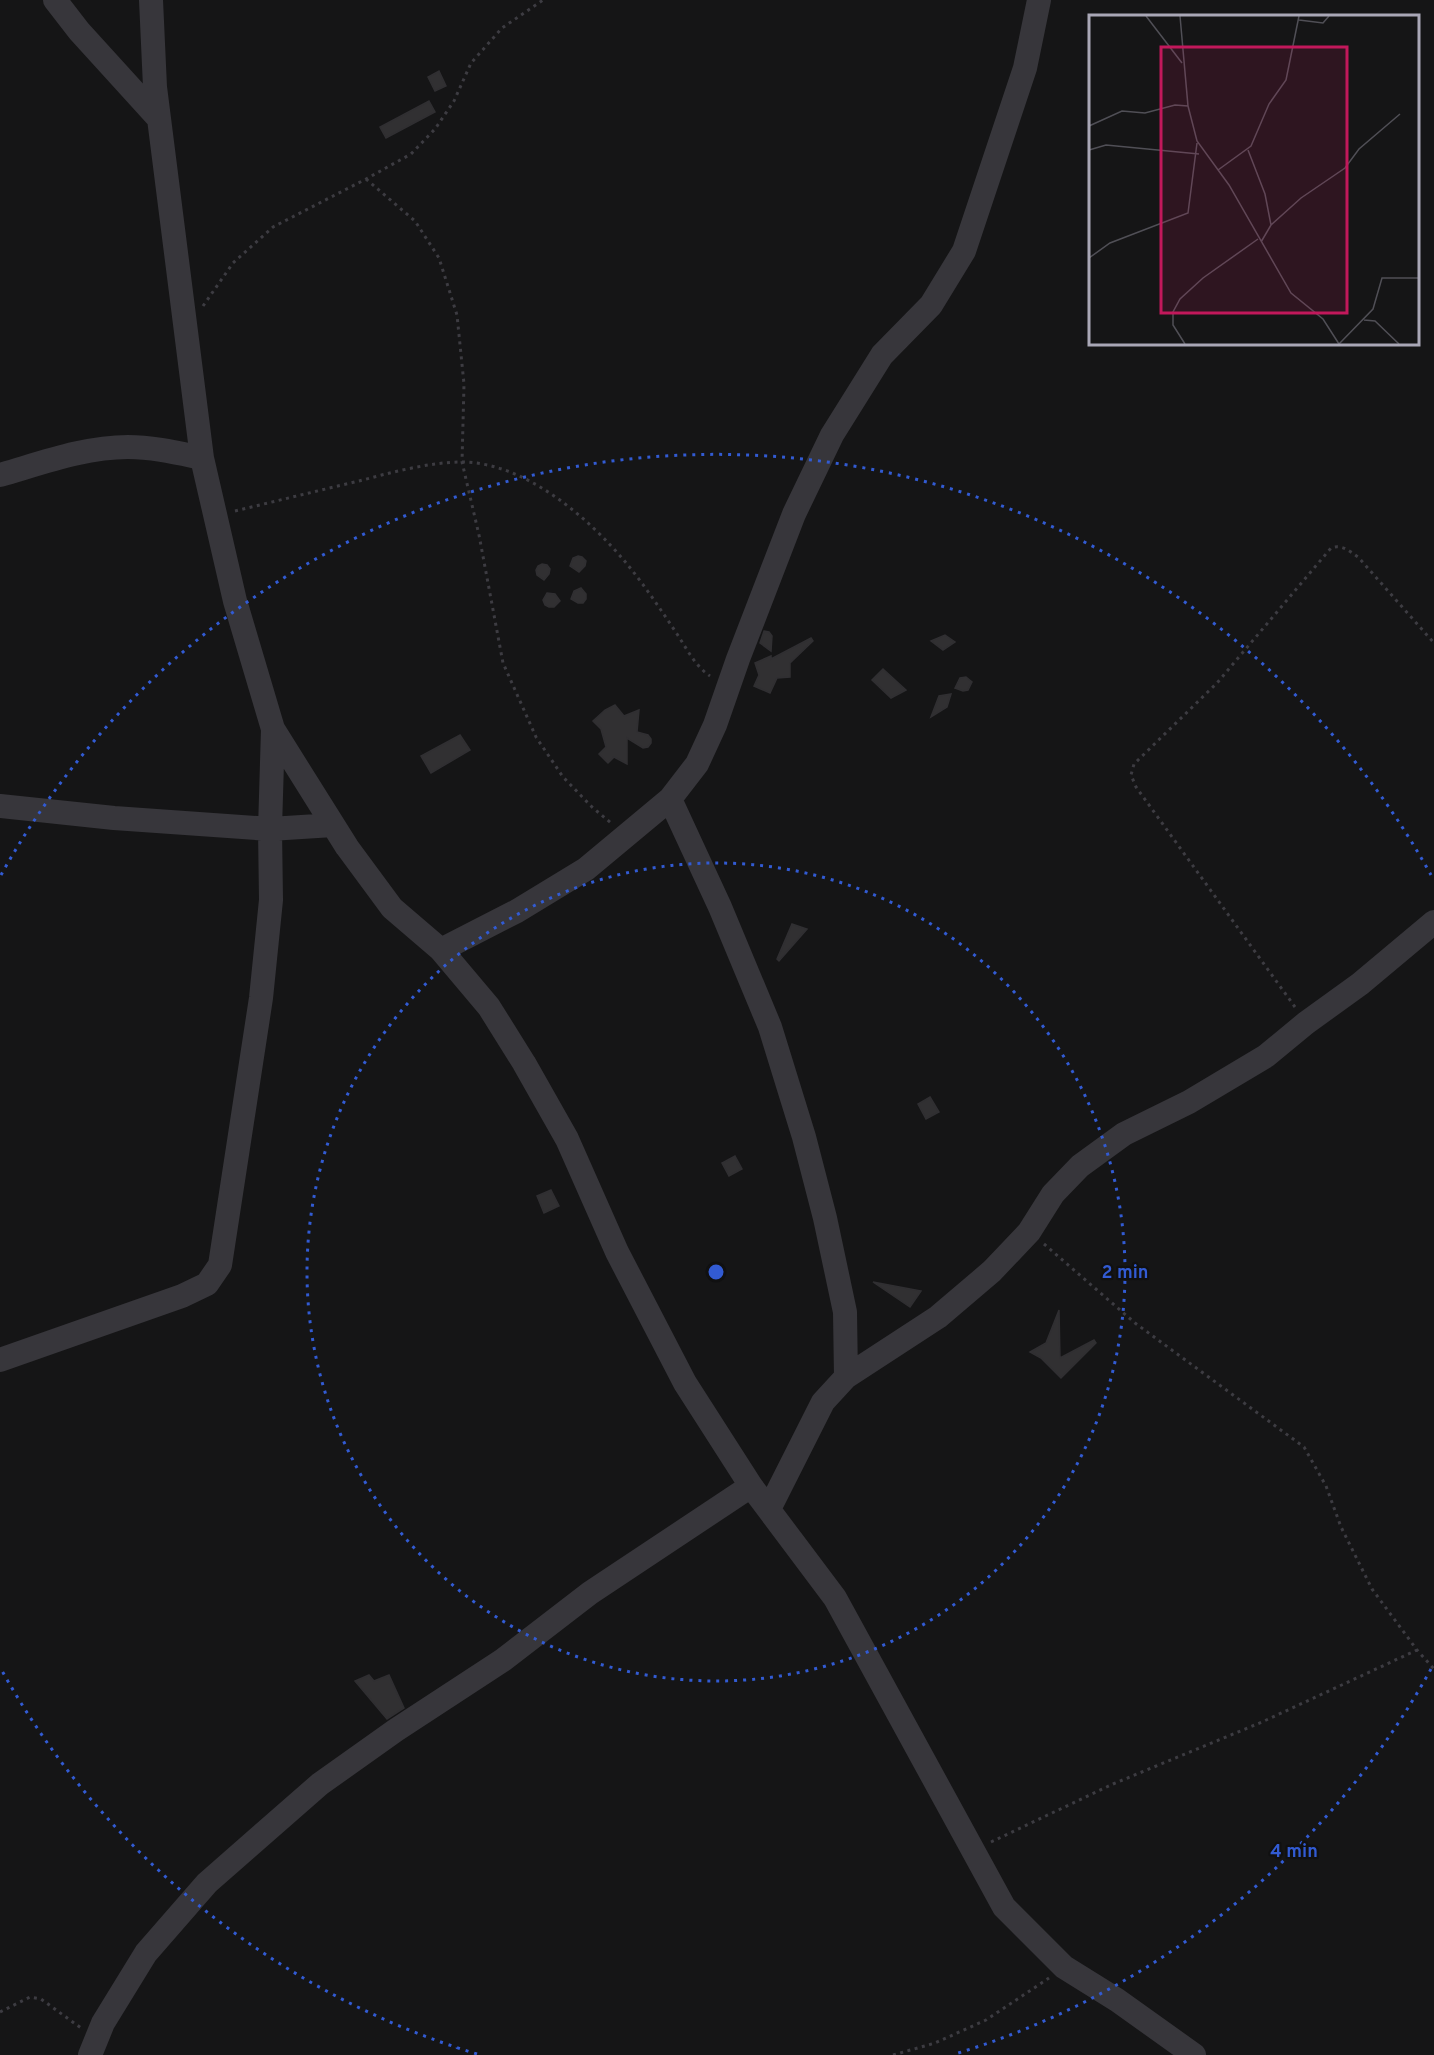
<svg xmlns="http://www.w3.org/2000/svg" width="1434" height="2055" viewBox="0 0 1434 2055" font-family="Overpass,sans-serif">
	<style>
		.building { fill: #313032; stroke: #302f32; stroke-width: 1.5 }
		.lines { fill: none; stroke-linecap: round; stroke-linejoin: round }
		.path { stroke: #3d3c42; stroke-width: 3; stroke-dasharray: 3 4.5; stroke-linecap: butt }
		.minor { stroke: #37363b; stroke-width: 24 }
		.ring { fill: none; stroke: #325bd3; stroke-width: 3; stroke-dasharray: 3 6 }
		.inset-road { fill: none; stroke: #504f56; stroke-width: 1.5 }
		.view { fill: #c2185b; fill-opacity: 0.15; stroke: #c2185b; stroke-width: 3 }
		.inset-edge { fill: none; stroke: #a9a7b6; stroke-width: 3 }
		.centre { fill: #325bd3; stroke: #101011; stroke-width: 3 }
		.ring-label { font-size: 18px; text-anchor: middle; font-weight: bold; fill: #325bd3; stroke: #101011; stroke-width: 4.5; stroke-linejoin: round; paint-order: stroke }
	</style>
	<rect width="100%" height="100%" fill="#151516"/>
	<!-- building -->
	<path class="building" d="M439,71L446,86L435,91L428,77Z
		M429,101L435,112L386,138L380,127Z
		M578,556L582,557L586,561L585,566L579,572L570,566L573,558Z
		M542,564L547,565L550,569L549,574L544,580L537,575L536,570L538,566Z
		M581,588L586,594V599L583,603H578L571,599L574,591Z
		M547,593L555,594L560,601L554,607H549L545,605L543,600Z
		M764,631L769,632L772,636L771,651L760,643Z
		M945,635L955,642L943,650L931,641Z
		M811,638L813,641L790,663V677L777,678L770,693L754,686L759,675L755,663L771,656V659Z
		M883,669L906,690L891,698L872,680Z
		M966,677L972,682L968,690L963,691L955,688L960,678Z
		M951,694L947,707L931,717L939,696Z
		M615,705L624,716L639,710L637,732L648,735L651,739V743L648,747L643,748L627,738V764L614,757L608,763L599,754L606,747L601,729L593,721L605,710Z
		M460,735L470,750L431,773L421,756Z
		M792,924L807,929L779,961L777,959Z
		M930,1097L939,1112L926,1119L918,1104Z
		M735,1156L742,1169L729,1176L722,1163Z
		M551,1190L559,1206L544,1213L537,1196Z
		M873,1282L921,1291L910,1307Z
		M1059,1310L1060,1358L1094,1340L1096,1343L1061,1378L1041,1358L1030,1352L1046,1343Z
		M369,1675L374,1681L389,1675L404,1708L387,1719L355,1681Z"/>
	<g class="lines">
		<!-- path -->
		<path class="path" d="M366,179L415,221L439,258L457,315L464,384L462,462L479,535L503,663L536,737L563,777L592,807L611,823
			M203,306L233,263L273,227L366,179L411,154L435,129L454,101L471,63L502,28L543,0
			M235,511C276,501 317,491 359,481C389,473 430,462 461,462C525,462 589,518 627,564C645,586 661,610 677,634C687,649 695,666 710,676
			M1295,1007L1136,787L1131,775L1134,764L1217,683L1331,548C1342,544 1349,551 1358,557L1434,643
			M1044,1244L1135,1323L1304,1447L1326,1486L1341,1527L1372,1589L1417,1650L1434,1669
			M991,1842L1113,1784L1262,1722L1417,1650
			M0,2012L30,1997L41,1999L81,2028
			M893,2055L935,2043L986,2020L1049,1978"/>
		<!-- minor -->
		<path class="minor" d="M55,0L79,31L159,119
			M151,0L155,87L202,458L235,601L273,729L347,847L392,908L441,950L489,1007L524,1063L567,1139L617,1252L685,1383L751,1486L835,1598L1004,1907L1064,1967L1117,2000L1194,2055
			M0,475C42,463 85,447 128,447C153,447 178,453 202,458
			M670,799L720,907L770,1027L804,1137L825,1218L845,1312L846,1377
			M0,806L114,818L270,829L333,825
			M441,950L517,911L586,869L670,799L697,764L715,725L738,659L794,514L832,435L882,355L931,305L964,251L1025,68L1039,0
			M0,1360L182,1296L207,1284L220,1265L261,998L271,900L270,829L273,729
			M769,1509L823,1402L846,1377L938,1317L992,1271L1029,1232L1053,1194L1080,1166L1124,1134L1189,1102L1266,1056L1306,1023L1360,984L1434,922
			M90,2055L103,2023L146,1953L207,1883L320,1784L396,1730L503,1660L590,1593L751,1486"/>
	</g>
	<!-- distance rings -->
	<g class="ring">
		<circle cx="716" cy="1272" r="409"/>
		<path d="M1431 1669A818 818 0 0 1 955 2054M477 2054A818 818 0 0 1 1 1669M1 875A818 818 0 0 1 1431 875"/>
	</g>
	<!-- overview -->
	<g transform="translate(1089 15)">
		<rect width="330" height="330" fill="#151516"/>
		<path class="inset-road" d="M57,1L93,48M91,1L99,91L108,126L140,170L202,278L234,304L250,329M210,5L234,8L240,1M0,111L33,96L56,98L86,90L99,91M0,135L17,130L110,139M159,135L176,179L182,210M129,155L162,131L180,89L197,65L210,1M172,227L182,210L212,183L256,153L270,134L311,99M0,243L21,228L99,198L108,128M275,305L286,306L310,329M96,329L84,310V297L91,284L114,263L169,224M250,329L284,294L293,263H330"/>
		<path class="view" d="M72,32H258V298H72Z"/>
		<rect width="330" height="330" class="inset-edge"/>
	</g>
	<circle cx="716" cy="1272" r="9" class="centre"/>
	<g class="ring-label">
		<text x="1125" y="1278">2 min</text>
		<text x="1294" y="1857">4 min</text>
	</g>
</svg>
